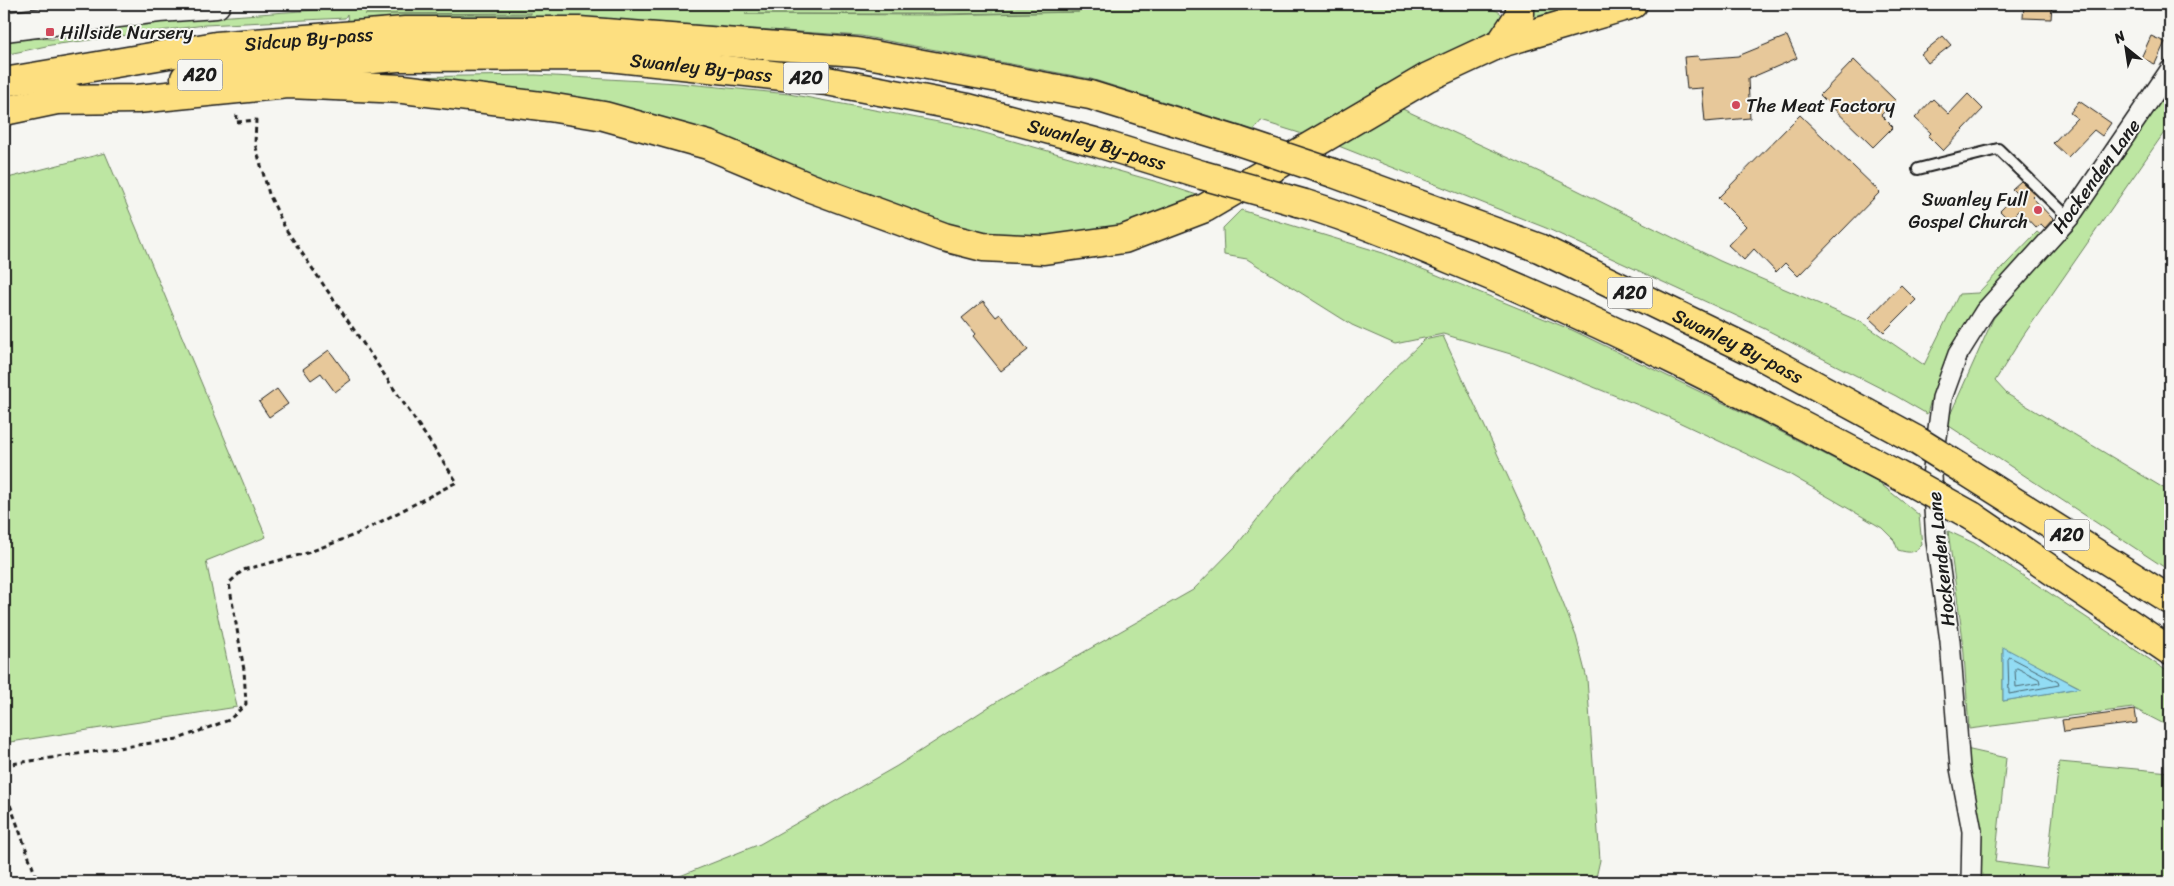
<svg xmlns="http://www.w3.org/2000/svg" width="2174" height="886" viewBox="0 0 2174 886" font-family="Sriracha,sans-serif">
	<style>
		.green { fill: #bde6a2; stroke: #6c815f; fill-rule: evenodd }
		.water { fill: #92dcf4; stroke: #638f9e }
		.lines { fill: none; stroke-linecap: round; stroke-linejoin: round }
		.shore { stroke: #4b6972; stroke-width: 1 }
		.building { fill: #e7c89a; stroke: #1c1c1c }
		.lane-casing { stroke: #1c1c1c; stroke-width: 14 }
		.street-casing { stroke: #1c1c1c; stroke-width: 22 }
		.secondary-casing { stroke: #1c1c1c; stroke-width: 31 }
		.highway-casing { stroke: #1c1c1c; stroke-width: 31 }
		.path { stroke: #1c1c1c; stroke-width: 3; stroke-dasharray: 5 4; stroke-linecap: butt }
		.lane { stroke: #f6f6f2; stroke-width: 10 }
		.street { stroke: #f6f6f2; stroke-width: 19 }
		.secondary { stroke: #f6f6f2; stroke-width: 28 }
		.highway { stroke: #fddf80; stroke-width: 28 }
		.highway-bridge-casing { stroke: #1c1c1c; stroke-width: 31; stroke-linecap: butt }
		.highway-bridge { stroke: #fddf80; stroke-width: 28 }
		.poi-dot { fill: #d1495b; stroke: #f6f6f2; stroke-width: 2 }
		.labels { text-anchor: middle; dominant-baseline: central; stroke-width: 4; stroke-linejoin: round; paint-order: stroke }
		.shield { fill: #f6f6f2; stroke: #5d5d5c; stroke-width: 1 }
		.shield-label { font-size: 18px; font-weight: bold; fill: #1c1c1c }
		.poi-label { font-size: 19px; fill: #1c1c1c; stroke: #f6f6f2; text-anchor: start }
		.street-label { font-size: 19px; fill: #1c1c1c; stroke: #f6f6f2 }
	</style>
	<rect width="100%" height="100%" fill="#f6f6f2"/>
	<filter id="ink" filterUnits="userSpaceOnUse"><feTurbulence type="fractalNoise" baseFrequency=".02" numOctaves="2"/><feDisplacementMap in="SourceGraphic" scale="10" xChannelSelector="R" yChannelSelector="G"/><feConvolveMatrix kernelMatrix="1 2 1 2 8 2 1 2 1" color-interpolation-filters="sRGB"/></filter>
	<g filter="url(#ink)">
		<!-- green -->
		<path class="green" d="M1209,4H1487L1433,6C1446,7 1510,0 1503,23C1502,26 1498,30 1496,33L1309,136L1261,121L1254,130L1091,79L861,36L619,20L486,19L348,22L347,14L345,18L205,25L51,45L4,55V38L9,37L52,39L83,37L133,23L371,6L936,7ZM1079,12L937,15L745,14H937ZM531,13V14H365H375Z
			M1532,4H1621L1528,32Z
			M536,75L678,83L789,94L960,126L1161,183L1203,197L1114,230L1039,239L965,232L810,175L396,77Z
			M2170,85V124L2023,336L1995,381L2007,394L2170,492V571L1946,424L1993,319L2023,282L2073,230Z
			M1396,106L1557,180L1720,261L1861,322L1924,365L1959,294L1978,293L2037,232L2042,236L1951,352L1932,396L1927,414L1896,396L1765,329L1546,228L1331,143Z
			M105,153L266,537L206,561L237,707L4,743V179Z
			M1241,210L1383,253L1572,330L1746,414L1877,481L1919,515L1922,545C1914,554 1909,553 1898,550L1894,540L1882,528L1789,474L1668,417L1514,355L1443,334L1395,344L1352,325L1247,259L1224,255L1223,228Z
			M1443,336L1544,555L1576,636L1587,679L1600,860L1595,882H665L760,844L897,766L998,701L1193,590L1236,546L1275,497L1380,383L1424,340Z
			M1948,531L1974,543L2170,673V727L2133,708L1969,729L1963,640ZM2003,648L2079,687L2078,688L2003,701Z
			M1966,749L2006,758L1995,862L2047,869L2059,762L2170,772V882H1978Z"/>
		<!-- water -->
		<path class="water" d="M2003,647L2080,688L2003,701Z"/>
		<g class="lines">
			<!-- shore -->
			<path class="shore" d="M2010,657L2058,682L2059,685L2009,694L2008,660Z
				M2017,668L2039,679L2040,683L2016,687L2015,670Z"/>
		</g>
		<!-- building -->
		<path class="building" d="M2024,4L2052,5L2051,19L2023,18Z
			M1787,36L1797,58L1748,79L1750,118L1705,122L1702,88L1687,89L1684,57L1698,56L1699,59L1738,56Z
			M1943,36L1951,45L1928,63L1921,54Z
			M2151,36L2165,42L2155,64L2141,58Z
			M1854,60L1896,101L1881,115L1893,127L1873,147L1820,95Z
			M1968,94L1983,109L1943,151L1928,136L1931,133L1915,118L1933,99L1949,114Z
			M2079,101L2111,123L2102,136L2094,130L2068,157L2053,143L2077,118L2070,113Z
			M1800,115L1880,192L1798,276L1785,263L1776,272L1754,249L1744,260L1728,245L1746,226L1718,198Z
			M2021,181L2035,194L2032,197L2053,219L2045,228L2041,224L2036,228L2019,210L2009,220L2000,211L2017,194L2012,189Z
			M1901,285L1916,300L1884,332L1869,318Z
			M983,301L996,317L1000,314L1028,350L1001,371L973,336L975,334L962,318Z
			M329,350L351,380L335,392L321,373L311,380L303,369Z
			M277,389L288,404L269,417L259,402Z
			M2135,710L2137,723L2064,732L2062,720Z"/>
		<g class="lines">
			<defs>
				<path id="lane" d="M1918,169L1998,149L2069,218"/>
				<path id="street" d="M1971,882L1972,831L1960,768L1950,641L1936,541L1932,476L1942,398L1958,354L1985,311L2069,218L2170,70"/>
				<path id="secondary" d="M4,27L159,8L216,4"/>
				<g id="highway">
					<path d="M1501,43L1520,14V4"/>
					<path id="s1" d="M185,78L225,71L398,57L600,56L827,81L968,108L1095,142L1202,175"/>
					<path id="s2" d="M4,82L216,46L405,31H579L857,52L1090,95L1238,141"/>
					<path d="M53,100L137,99L288,84L403,89L549,107L604,116L708,145L811,188L944,237L983,247L1044,250L1124,239L1205,208L1428,77L1501,43L1633,4"/>
					<path d="M4,111L71,97"/>
					<path id="s3" d="M1333,173L1539,248L1754,352L1916,440"/>
					<path d="M1305,204C1354,219 1402,239 1450,259C1608,323 1758,401 1909,481"/>
					<path d="M1964,470L2170,600"/>
					<path d="M1972,516L2170,651"/>
				</g>
			</defs>
			<!-- lane casing -->
			<use href="#lane" class="lane-casing"/>
			<!-- street casing -->
			<use href="#street" class="street-casing"/>
			<!-- secondary casing -->
			<use href="#secondary" class="secondary-casing"/>
			<!-- highway casing -->
			<use href="#highway" class="highway-casing"/>
			<!-- path -->
			<path class="path" d="M4,765L178,739L229,720L246,704L244,670L229,583L243,570L307,553L357,534L457,482L285,228L269,194L255,144L256,120L236,122L237,115
				M4,788L38,882"/>
			<!-- lane -->
			<use href="#lane" class="lane"/>
			<!-- street -->
			<use href="#street" class="street"/>
			<!-- secondary -->
			<use href="#secondary" class="secondary"/>
			<!-- highway -->
			<use href="#highway" class="highway"/>
			<defs>
				<path id="highway-bridge" d="M1238,141L1333,173
					M1202,175L1305,204
					M1916,440L1964,470
					M1909,481L1972,516"/>
			</defs>
			<!-- highway-bridge casing -->
			<use href="#highway-bridge" class="highway-bridge-casing"/>
			<!-- highway-bridge -->
			<use href="#highway-bridge" class="highway-bridge"/>
		</g>
	</g>
	<!-- markers -->
	<g class="poi-dot">
		<rect x="45" y="27" width="10" height="10" rx="2.5"/>
		<circle cx="1736" cy="105" r="5"/>
		<circle cx="2038" cy="210" r="5"/>
	</g>
	<g class="labels">
		<!-- shield labels -->
		<g class="shield">
			<rect x="177.5" y="59.5" width="45" height="31" rx="4"/>
			<rect x="783.5" y="62.5" width="45" height="31" rx="4"/>
			<rect x="1607.5" y="277.5" width="45" height="31" rx="4"/>
			<rect x="2044.5" y="519.5" width="45" height="31" rx="4"/>
		</g>
		<g class="shield-label">
			<text x="200" y="75">A20</text>
			<text x="806" y="78">A20</text>
			<text x="1630" y="293">A20</text>
			<text x="2067" y="535">A20</text>
		</g>
		<!-- poi labels -->
		<g class="poi-label">
			<text x="60" y="32">Hillside Nursery</text>
			<text x="1746" y="105">The Meat Factory</text>
			<text x="2028" y="199" text-anchor="end">Swanley Full<tspan x="2028" dy="22">Gospel Church</tspan></text>
		</g>
		<!-- street labels -->
		<g class="street-label">
			<text stroke="none"><textPath href="#s2" startOffset="308">Sidcup By-pass</textPath></text>
			<text stroke="none"><textPath href="#s1" startOffset="518">Swanley By-pass</textPath></text>
			<text stroke="none"><textPath href="#s1" startOffset="922">Swanley By-pass</textPath></text>
			<text transform="translate(2096 176) rotate(-54)">Hockenden Lane</text>
			<text stroke="none"><textPath href="#s3" startOffset="441">Swanley By-pass</textPath></text>
			<text transform="translate(1941 559) rotate(-96)">Hockenden Lane</text>
		</g>
	</g>
	<!-- margin -->
	<rect width="2174" height="886" fill="none" stroke="#f6f6f2" stroke-width="20"/>
	<rect x="10" y="10" width="2154" height="866" fill="none" stroke="#1c1c1c" stroke-width="2" filter="url(#ink)"/>
	<!-- north arrow -->
	<g transform="translate(2126 48) rotate(330)" stroke="#f6f6f2" stroke-width="4" paint-order="stroke">
	<path d="M0-4L9 19L0 12L-9 19Z" fill="#1c1c1c"/>
	<text y="-8" font-size="14" font-weight="bold" text-anchor="middle" fill="#1c1c1c">N</text>
	</g>
</svg>
